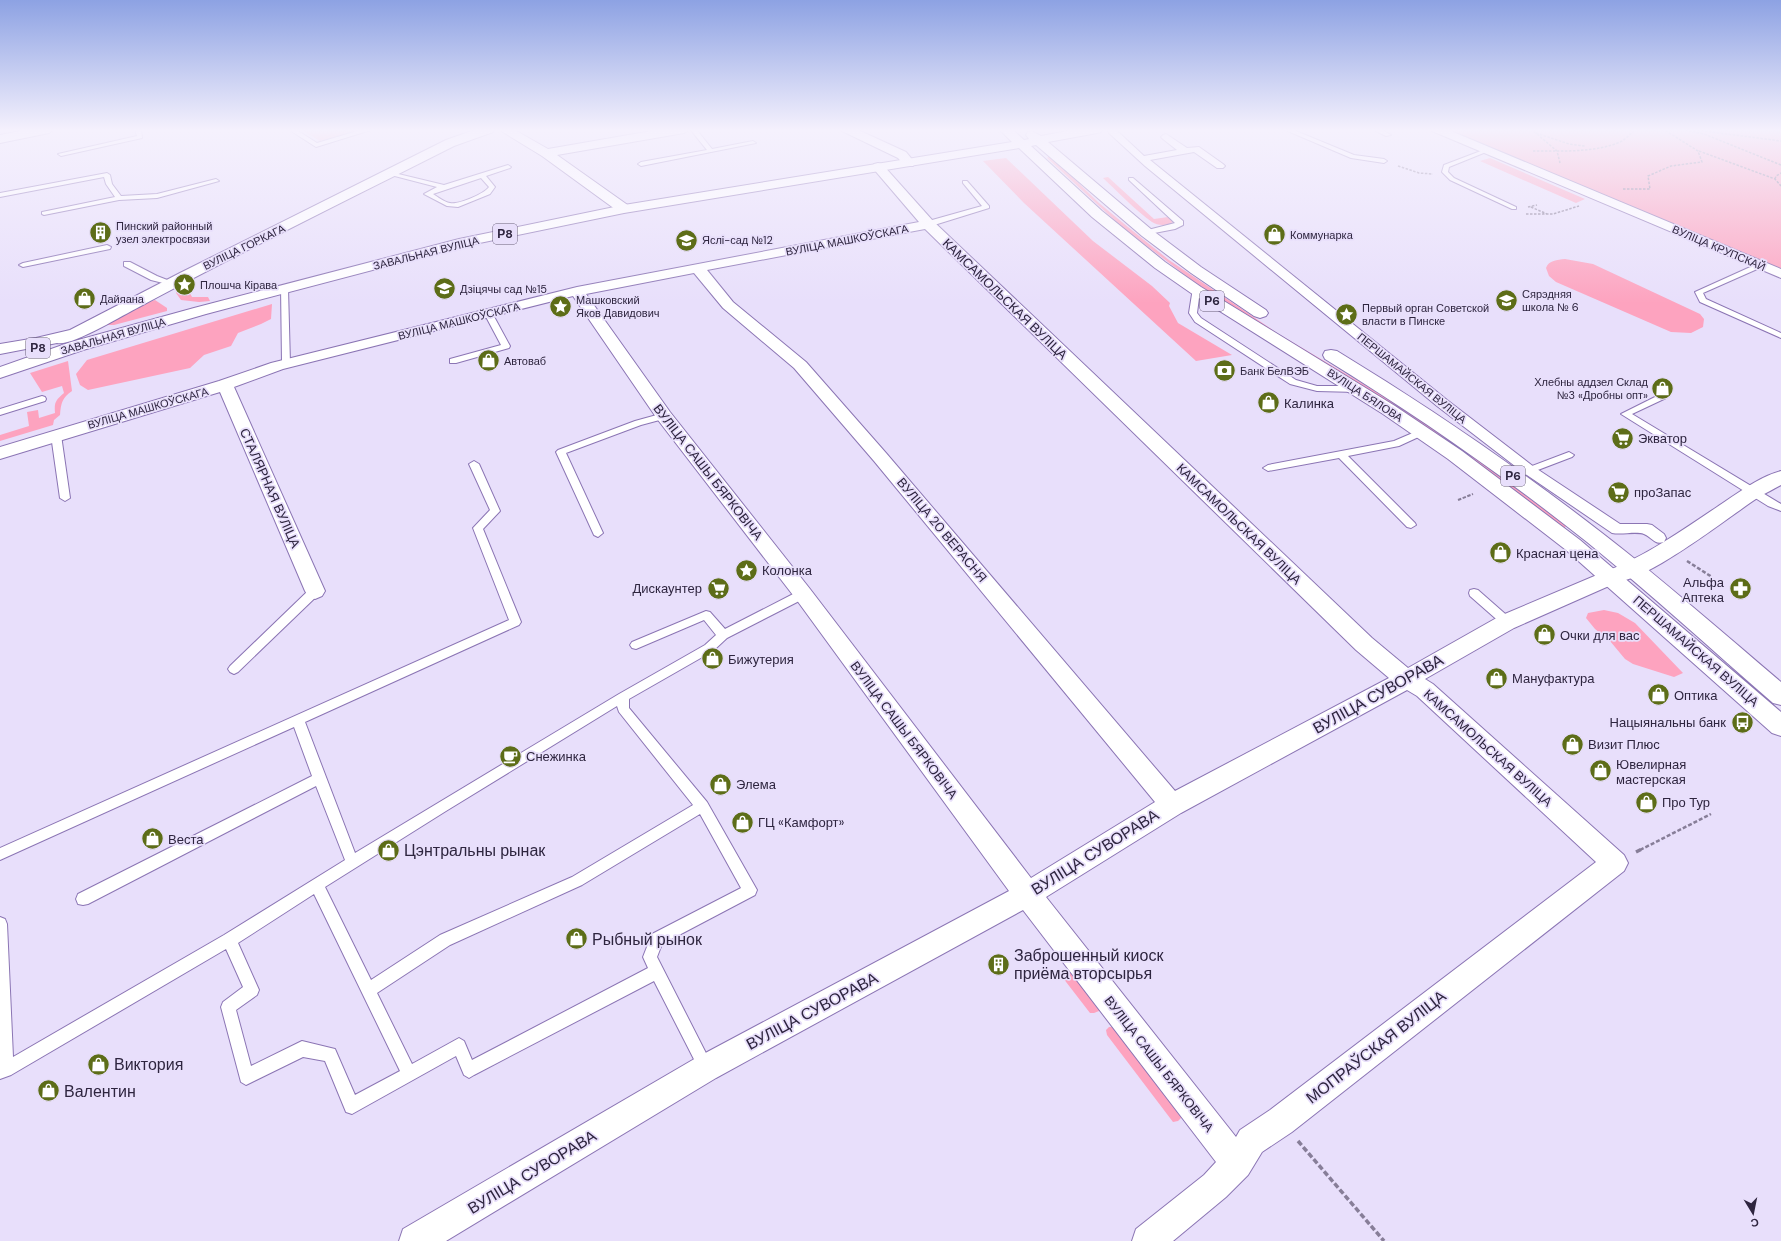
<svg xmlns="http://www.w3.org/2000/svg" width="1781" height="1241" viewBox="0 0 1781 1241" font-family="'DM Sans',sans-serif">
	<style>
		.green { fill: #fda3bf }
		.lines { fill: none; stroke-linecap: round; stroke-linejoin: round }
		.service-casing { stroke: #8b75b4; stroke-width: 2 }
		.pedestrian-casing { stroke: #8b75b4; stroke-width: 2 }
		.minor-casing { stroke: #8b75b4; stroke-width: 2 }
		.tertiary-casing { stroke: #8b75b4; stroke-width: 2 }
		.primary-casing { stroke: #8b75b4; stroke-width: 2 }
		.path-far3 { stroke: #877e98; stroke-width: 1.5; stroke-dasharray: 2.5 1.5; stroke-linecap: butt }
		.path-far2 { stroke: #877e98; stroke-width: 2; stroke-dasharray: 3.5 1.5; stroke-linecap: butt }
		.path-far1 { stroke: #877e98; stroke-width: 2.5; stroke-dasharray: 4 2; stroke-linecap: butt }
		.path { stroke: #877e98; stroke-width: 3.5; stroke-dasharray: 5.5 2.5; stroke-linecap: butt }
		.service { fill: #fff; fill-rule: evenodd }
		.pedestrian { fill: #fff; fill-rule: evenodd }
		.minor { fill: #fff; fill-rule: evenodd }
		.tertiary { fill: #fff; fill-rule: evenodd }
		.primary { fill: #fff; fill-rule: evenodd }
		.labels { text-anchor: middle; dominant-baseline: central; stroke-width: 3.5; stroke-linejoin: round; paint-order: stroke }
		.far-poi-label { font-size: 11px; fill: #2e253f; stroke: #e8dffb; text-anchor: start }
		.far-street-label { font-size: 11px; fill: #2e253f; stroke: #e8dffb }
		.shield { fill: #e8dffb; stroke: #665d77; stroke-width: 1 }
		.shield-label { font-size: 12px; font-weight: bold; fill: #2e253f }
		.street-label { font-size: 13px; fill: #2e253f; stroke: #e8dffb }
		.poi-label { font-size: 13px; fill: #2e253f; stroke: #e8dffb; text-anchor: start }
		.near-street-label { font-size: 16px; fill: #2e253f; stroke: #e8dffb }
		.near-poi-label { font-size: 16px; fill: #2e253f; stroke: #e8dffb; text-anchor: start }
	</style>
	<rect width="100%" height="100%" fill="#e8dffb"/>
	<!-- green -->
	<path class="green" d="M300,129H364L320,141Z
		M1444,129H1781V271Z
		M1049,156L1052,157L1099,203L1128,227L1169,260L1277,333L1373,390L1441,433L1560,521L1566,526L1564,529L1214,297L1123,228L1047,158Z
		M1006,158L1093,241L1152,286L1170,303L1169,306L1178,323L1232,355L1196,361L1024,203L983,161Z
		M1490,158L1585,199L1576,203L1480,161Z
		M1108,177L1154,219L1168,217L1173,222C1167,226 1158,226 1152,222C1136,211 1117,191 1103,178Z
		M1565,259L1593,264L1700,314L1704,319L1703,327L1691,333L1671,332L1556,282L1549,276L1546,268C1549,260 1557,260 1565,259Z
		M184,284L190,287L189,291L192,297H208L210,301L199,302L181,300L176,293L177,289Z
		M155,300L167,308V311L114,325H104L146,303Z
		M272,304L271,319L261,324L238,333L231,346L204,355L190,368L88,390L80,385L76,374L87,360Z
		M68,361L72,391C62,398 61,403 60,415L54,420L53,425L0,441V435L29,426L27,412L38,410L39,418L55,413C54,402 56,400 64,393L62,386L42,392L30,373Z
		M1604,610L1618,613L1635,623L1683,673L1674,677L1633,664L1625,659L1610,641L1595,629L1586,618L1588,613Z
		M1068,971H1072L1099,1007V1011L1094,1013H1090L1063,978V974Z
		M1109,1027H1115L1181,1109V1118L1178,1121L1173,1122L1107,1035L1106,1030Z"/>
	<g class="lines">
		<defs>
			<path id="service" d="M135,129H141L142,138L61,156L58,154L137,136Z
				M288,129H295L317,143L364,129H374L316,147Z
				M690,129H696L712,149L753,141L756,143L641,166L638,164L641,162L707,150Z
				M1283,129H1291L1354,155L1384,159L1387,161L1384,163L1351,158Z
				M1372,129H1380L1391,135L1386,136Z
				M1486,149L1491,150L1449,167L1448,172L1454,178L1516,207V209H1512L1450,180L1442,172L1444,165Z
				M508,165L511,167L510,168L486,176L495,187L490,194L458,207L447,206L424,194L437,187L387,174L390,172L444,185ZM481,178L489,187C484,194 458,205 450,203C444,202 438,197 433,194Z
				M107,173L110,175L112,184L121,196L157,194L216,179L219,181L157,198L119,200L44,215L42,214V212L115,197L106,184L104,177L0,197V193Z
				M1129,178H1133L1183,221V225L1175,229L1144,235V231L1175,223L1129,180Z
				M963,181H967L989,206V208L931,226H925V222L982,206L963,183Z
				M107,245L111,247L110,249L23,267L19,265L23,263Z
				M124,262H130L157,276L175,283L171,285L151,280L124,266Z
				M1757,264H1760L1764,266L1703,293L1706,299L1781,333V338L1700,302L1695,292Z
				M281,286H287L288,288L290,364L286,367L282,364Z
				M1193,288H1196L1200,290L1197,313L1201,318L1296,380L1317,386H1357L1361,389L1357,392L1317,391L1290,384L1195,322L1189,313Z
				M485,311H491L510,346L509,348L456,363H450V359L501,345L484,313Z
				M1663,393L1667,396L1666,398L1632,414L1781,504V511L1768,506L1621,414Z
				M42,396L45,397L46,399L45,401L0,415V409Z
				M664,413L667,414L668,416L667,418L641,425L566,453L603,533L598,537L594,535L556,452L558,450L635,421Z
				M1422,429L1427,432L1425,434L1399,446L1348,456L1415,523L1416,525L1411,528L1407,527L1339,458L1268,471L1263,468L1268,465L1394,441Z
				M56,432L61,435L70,498L65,501L60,498L51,435Z
				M1569,452L1574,455L1572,457L1517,478L1514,479L1509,476L1511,474Z
				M474,461L479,464L500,511L483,529L521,622L519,625L305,722L355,853L619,694L705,645L716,635L704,620L636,649L632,648L630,645L632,642L706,611L710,612L725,629L799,591H807L808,594L807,597L727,638L713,651L629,699V708L707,802L757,890L755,895L662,944L657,957L711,1063L714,1068L711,1073L706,1076L701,1073L654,981L474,1075L469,1078L464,1075L456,1056L352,1114L346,1112L325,1061L303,1057L246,1085L241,1082L221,1007L223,1002L243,987L226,949L11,1075L0,1079V917L5,919L7,924L13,1057L224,935L345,860L316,786L88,904L83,905L78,904L76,899L78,894L312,776L294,727L0,860V848L509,620L473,528L490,510L469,464ZM617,706L619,712L693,805L572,877L440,935L371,980L325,887L446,811ZM700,814L741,888L652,934L643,957L648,968L472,1060L464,1041L459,1038L412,1064L377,993L450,945L582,885ZM314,894L400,1071L355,1095L335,1049L302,1041L251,1066L236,1010L257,995L259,990L238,943Z
				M315,587L319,588L320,591L319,594L238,672L234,674L230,672L228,669L230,666L311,588Z
				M1474,589L1478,590L1511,619L1513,622L1511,625H1503L1470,596L1469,593L1470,590Z"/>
			<path id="pedestrian" d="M1109,129H1115L1144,156L1177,150L1163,139L1161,137L1163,135L1166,134L1187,148L1199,147L1223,164L1225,166L1223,168H1217L1194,152L1150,160L1447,400L1534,467L1620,524H1647L1652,525L1664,534L1666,538L1664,542C1654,545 1653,538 1644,534C1636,531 1622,535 1612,533L1524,473L1437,406L1145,166L1109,133L1108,131Z"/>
			<path id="minor" d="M31,129H55L49,133L0,143V135Z
				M498,129H513L548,149L663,129H690L684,133L557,155L629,206L631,209L629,212H619L542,156Z
				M840,129H856L906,152L915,163L913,166H905L898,158L842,131Z
				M1430,129H1446L1781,269V278L1432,131Z
				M878,163L882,164L933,221L1372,638L1408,668L1500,616L1604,572L1611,570L1618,572L1621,577L1618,582L1514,628L1425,679L1433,684L1624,855L1628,863L1624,871L1292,1132L1262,1152L1248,1175L1226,1197L1173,1241H1132L1136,1229L1204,1175L1216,1162L1023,910L716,1078L446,1241H399L403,1229L696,1058L1009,891L796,599L658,420L573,296L283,369L234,387L325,591L322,596L315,599L308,596L305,591L220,392L0,459V447L219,381L271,363L577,287L919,222L872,167L874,164ZM925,229L1356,650L1389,678L1175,791L886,453L806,362L733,302L707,270ZM694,273L723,308L794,368L874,461L1155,802L1031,878L810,589L670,412L586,294ZM1407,690L1417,696L1596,862L1270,1110L1240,1130L1236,1137L1046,897L1181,813Z"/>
			<path id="tertiary" d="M1781,471V485C1774,489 1766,493 1759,497C1729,516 1636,592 1604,582L1600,577L1604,572C1645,557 1681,531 1717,507C1737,494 1758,477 1781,471Z"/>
			<path id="primary" d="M477,129H495L493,132L454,146C349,199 243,251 139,307C123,315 71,347 57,343L0,354V344L36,338L70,330L180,273L446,140Z
				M999,129H1012L1024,140L1029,139L1026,135L1028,132L1032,131L1041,136L1078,129H1103L1101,132L1097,133L1048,142L1152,230L1201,267L1266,310L1268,313L1266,316L1260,318L1254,316L1191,273L1142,236L1036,145L1031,146L1102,211L1165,262L1201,287L1395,406L1462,451L1580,540L1781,712V736L1772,733L1566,550L1448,459L1383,414L1191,293L1155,268L1092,217L1019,148L624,213L460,247L206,314L83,350L0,378V367L71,342L194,308L459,239L624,205L1012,142Z
				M1331,350L1337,351C1429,407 1517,467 1602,533C1663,580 1722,632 1781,682V705L1773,703C1711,649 1651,594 1587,542C1504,476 1416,415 1325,359L1323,355L1325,351Z"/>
		</defs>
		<!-- service casing -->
		<use href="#service" class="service-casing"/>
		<!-- pedestrian casing -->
		<use href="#pedestrian" class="pedestrian-casing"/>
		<!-- minor casing -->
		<use href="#minor" class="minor-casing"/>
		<!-- tertiary casing -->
		<use href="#tertiary" class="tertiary-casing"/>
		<!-- primary casing -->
		<use href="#primary" class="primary-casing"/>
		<!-- path-far3 -->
		<path class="path-far3" d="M1531,129L1557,151L1560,163
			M1681,129L1704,134L1781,165
			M1689,129L1781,141
			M1536,133L1569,144L1585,146
			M1533,151C1559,151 1598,153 1622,141C1627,138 1631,133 1636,129
			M1699,151L1775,179L1781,186
			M1398,166L1419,173L1433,174
			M1775,179L1776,176L1781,173
			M1623,189H1650L1648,176L1671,166L1702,162L1698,151L1663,129
			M1528,207L1537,205
			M1531,207L1547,214
			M1526,214H1553L1579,206"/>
		<!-- path-far2 -->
		<path class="path-far2" d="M1458,500L1473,494"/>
		<!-- path-far1 -->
		<path class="path-far1" d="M1687,561L1712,577
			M1701,598L1714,596
			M1640,850L1711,814"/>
		<!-- path -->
		<path class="path" d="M1636,852L1642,849
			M1298,1141L1384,1241"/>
		<!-- service -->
		<use href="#service" class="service"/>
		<!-- pedestrian -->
		<use href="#pedestrian" class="pedestrian"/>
		<!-- minor -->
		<use href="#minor" class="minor"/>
		<!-- tertiary -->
		<use href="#tertiary" class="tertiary"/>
		<!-- primary -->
		<use href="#primary" class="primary"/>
	</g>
	<!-- sky -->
	<linearGradient id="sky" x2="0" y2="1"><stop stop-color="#8da2e3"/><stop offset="0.43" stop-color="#f5f1fd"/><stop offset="1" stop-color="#f5f1fd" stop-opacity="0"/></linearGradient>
	<rect width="1781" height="303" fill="url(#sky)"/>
	<!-- icons -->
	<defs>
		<symbol id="building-disc" viewBox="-11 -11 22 22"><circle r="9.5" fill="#5d6d18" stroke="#e8dffb"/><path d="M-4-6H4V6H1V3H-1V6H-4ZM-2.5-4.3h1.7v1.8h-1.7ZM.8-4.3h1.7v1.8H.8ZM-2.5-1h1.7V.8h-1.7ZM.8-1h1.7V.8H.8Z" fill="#fff"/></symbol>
		<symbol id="shop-disc" viewBox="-11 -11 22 22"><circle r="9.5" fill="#5d6d18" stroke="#e8dffb"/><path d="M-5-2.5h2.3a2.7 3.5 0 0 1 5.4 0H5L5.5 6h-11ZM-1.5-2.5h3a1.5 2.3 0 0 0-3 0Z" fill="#fff"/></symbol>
		<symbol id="school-disc" viewBox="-11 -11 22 22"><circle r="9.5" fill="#5d6d18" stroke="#e8dffb"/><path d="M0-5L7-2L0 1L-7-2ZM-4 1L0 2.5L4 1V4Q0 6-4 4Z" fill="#fff"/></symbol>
		<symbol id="sight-disc" viewBox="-11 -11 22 22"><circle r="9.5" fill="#5d6d18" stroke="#e8dffb"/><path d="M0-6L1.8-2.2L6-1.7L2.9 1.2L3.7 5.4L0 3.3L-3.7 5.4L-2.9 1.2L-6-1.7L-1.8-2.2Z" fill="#fff"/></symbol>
		<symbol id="bank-disc" viewBox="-11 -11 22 22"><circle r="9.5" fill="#5d6d18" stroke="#e8dffb"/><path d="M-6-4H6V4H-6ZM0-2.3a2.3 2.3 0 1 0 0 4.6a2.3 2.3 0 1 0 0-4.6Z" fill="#fff"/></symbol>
		<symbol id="supermarket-disc" viewBox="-11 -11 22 22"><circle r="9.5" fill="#5d6d18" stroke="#e8dffb"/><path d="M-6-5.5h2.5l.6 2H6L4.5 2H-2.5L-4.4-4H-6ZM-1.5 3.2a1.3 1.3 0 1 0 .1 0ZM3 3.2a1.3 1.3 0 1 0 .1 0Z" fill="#fff"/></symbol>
		<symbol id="pharmacy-disc" viewBox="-11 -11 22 22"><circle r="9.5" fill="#5d6d18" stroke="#e8dffb"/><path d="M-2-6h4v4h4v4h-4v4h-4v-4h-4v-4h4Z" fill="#fff"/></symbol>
		<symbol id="bus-disc" viewBox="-11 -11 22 22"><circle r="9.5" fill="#5d6d18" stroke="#e8dffb"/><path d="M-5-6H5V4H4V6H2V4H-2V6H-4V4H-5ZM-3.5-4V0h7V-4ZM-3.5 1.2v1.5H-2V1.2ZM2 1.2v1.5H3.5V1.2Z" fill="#fff"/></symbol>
		<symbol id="cafe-disc" viewBox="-11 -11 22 22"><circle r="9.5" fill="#5d6d18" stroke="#e8dffb"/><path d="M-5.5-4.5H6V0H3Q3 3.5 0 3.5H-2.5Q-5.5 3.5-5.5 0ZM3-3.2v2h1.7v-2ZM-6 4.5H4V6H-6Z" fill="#fff"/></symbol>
	</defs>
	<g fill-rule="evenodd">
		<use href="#building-disc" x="88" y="220" width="25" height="25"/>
		<use href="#shop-disc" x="1262" y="222" width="25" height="25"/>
		<use href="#school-disc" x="674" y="228" width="25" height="25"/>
		<use href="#sight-disc" x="172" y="272" width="25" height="25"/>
		<use href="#school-disc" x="432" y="276" width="25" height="25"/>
		<use href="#shop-disc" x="72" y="286" width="25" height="25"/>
		<use href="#school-disc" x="1494" y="288" width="25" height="25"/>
		<use href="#sight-disc" x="548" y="294" width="25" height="25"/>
		<use href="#sight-disc" x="1334" y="302" width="25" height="25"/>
		<use href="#shop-disc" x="476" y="348" width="25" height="25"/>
		<use href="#bank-disc" x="1212" y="358" width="25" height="25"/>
		<use href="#shop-disc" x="1650" y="376" width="25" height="25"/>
		<use href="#shop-disc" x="1256" y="390" width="25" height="25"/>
		<use href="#supermarket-disc" x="1610" y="426" width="25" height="25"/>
		<use href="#supermarket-disc" x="1606" y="480" width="25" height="25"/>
		<use href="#shop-disc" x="1488" y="540" width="25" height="25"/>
		<use href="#sight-disc" x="734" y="558" width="25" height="25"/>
		<use href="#supermarket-disc" x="706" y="576" width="25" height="25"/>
		<use href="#pharmacy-disc" x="1728" y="576" width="25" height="25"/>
		<use href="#shop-disc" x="1532" y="622" width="25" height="25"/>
		<use href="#shop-disc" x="700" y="646" width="25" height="25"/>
		<use href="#shop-disc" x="1484" y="666" width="25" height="25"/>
		<use href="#shop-disc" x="1646" y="682" width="25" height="25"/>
		<use href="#bus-disc" x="1730" y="710" width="25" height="25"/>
		<use href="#shop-disc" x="1560" y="732" width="25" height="25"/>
		<use href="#cafe-disc" x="498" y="744" width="25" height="25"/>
		<use href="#shop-disc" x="1588" y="758" width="25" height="25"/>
		<use href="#shop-disc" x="708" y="772" width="25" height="25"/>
		<use href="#shop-disc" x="1634" y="790" width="25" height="25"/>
		<use href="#shop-disc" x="730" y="810" width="25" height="25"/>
		<use href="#shop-disc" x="140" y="826" width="25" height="25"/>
		<use href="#shop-disc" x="376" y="838" width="25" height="25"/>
		<use href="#shop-disc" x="564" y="926" width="25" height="25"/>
		<use href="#building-disc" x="986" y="952" width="25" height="25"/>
		<use href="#shop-disc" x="86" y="1052" width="25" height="25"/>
		<use href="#shop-disc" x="36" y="1078" width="25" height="25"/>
	</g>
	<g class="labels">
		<!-- far-poi labels -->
		<g class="far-poi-label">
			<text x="116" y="226">Пинский районный<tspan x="116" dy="13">узел электросвязи</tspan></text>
			<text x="1290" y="235">Коммунарка</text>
			<text x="702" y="240">Яслі-сад №12</text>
			<text x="200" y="285">Плошча Кірава</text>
			<text x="460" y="289">Дзіцячы сад №15</text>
			<text x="1522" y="294">Сярэдняя<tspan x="1522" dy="13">школа № 6</tspan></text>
			<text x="100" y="299">Дайяана</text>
			<text x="576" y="300">Машковский<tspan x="576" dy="13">Яков Давидович</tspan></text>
			<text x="1362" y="308">Первый орган Советской<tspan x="1362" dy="13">власти в Пинске</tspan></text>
			<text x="504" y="361">Автоваб</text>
			<text x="1240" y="371">Банк БелВЭБ</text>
			<text x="1648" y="382" text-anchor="end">Хлебны аддзел Склад<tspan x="1648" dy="13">№3 «Дробны опт»</tspan></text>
		</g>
		<!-- far-street labels -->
		<g class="far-street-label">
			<text transform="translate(847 240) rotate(-11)">ВУЛІЦА МАШКОЎСКАГА</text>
			<text transform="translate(244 247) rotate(-26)">ВУЛІЦА ГОРКАГА</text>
			<text transform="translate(1719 248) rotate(23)">ВУЛІЦА КРУПСКАЙ</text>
			<text transform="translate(426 253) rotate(-14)">ЗАВАЛЬНАЯ ВУЛІЦА</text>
			<text transform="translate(459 321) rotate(-14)">ВУЛІЦА МАШКОЎСКАГА</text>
			<text transform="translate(113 336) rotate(-16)">ЗАВАЛЬНАЯ ВУЛІЦА</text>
			<text transform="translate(1412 378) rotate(39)">ПЕРШАМАЙСКАЯ ВУЛІЦА</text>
			<text transform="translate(1365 395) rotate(33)">ВУЛІЦА БЯЛОВА</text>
			<text transform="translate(148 408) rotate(-16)">ВУЛІЦА МАШКОЎСКАГА</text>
		</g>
		<!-- shield labels -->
		<g class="shield">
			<rect x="493" y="224" width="24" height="20" rx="3"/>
			<rect x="1200" y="291" width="24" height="20" rx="3"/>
			<rect x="26" y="338" width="24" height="20" rx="3"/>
			<rect x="1501" y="466" width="24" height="20" rx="3"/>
		</g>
		<g class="shield-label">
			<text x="505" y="234">Р8</text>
			<text x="1212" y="301">Р6</text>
			<text x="38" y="348">Р8</text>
			<text x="1513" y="476">Р6</text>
		</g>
		<!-- street labels -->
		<g class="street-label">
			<text transform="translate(1005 299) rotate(44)">КАМСАМОЛЬСКАЯ ВУЛІЦА</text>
			<text transform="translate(708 472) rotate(52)">ВУЛІЦА САШЫ БЯРКОВІЧА</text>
			<text transform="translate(270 488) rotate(66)">СТАЛЯРНАЯ ВУЛІЦА</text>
			<text transform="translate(1239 524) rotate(44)">КАМСАМОЛЬСКАЯ ВУЛІЦА</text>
			<text transform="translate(942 530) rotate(50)">ВУЛІЦА 20 ВЕРАСНЯ</text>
			<text transform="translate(1696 651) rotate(41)">ПЕРШАМАЙСКАЯ ВУЛІЦА</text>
			<text transform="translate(904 730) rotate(53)">ВУЛІЦА САШЫ БЯРКОВІЧА</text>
			<text transform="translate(1488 748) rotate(42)">КАМСАМОЛЬСКАЯ ВУЛІЦА</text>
			<text transform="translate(1159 1064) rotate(52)">ВУЛІЦА САШЫ БЯРКОВІЧА</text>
		</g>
		<!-- poi labels -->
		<g class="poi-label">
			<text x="1284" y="403">Калинка</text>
			<text x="1638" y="438">Экватор</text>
			<text x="1634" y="492">проЗапас</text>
			<text x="1516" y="553">Красная цена</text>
			<text x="762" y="570">Колонка</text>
			<text x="1724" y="582" text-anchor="end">Альфа<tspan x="1724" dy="15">Аптека</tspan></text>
			<text x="702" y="588" text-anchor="end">Дискаунтер</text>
			<text x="1560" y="635">Очки для вас</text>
			<text x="728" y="659">Бижутерия</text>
			<text x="1512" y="678">Мануфактура</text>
			<text x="1674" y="695">Оптика</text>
			<text x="1726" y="722" text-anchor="end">Нацыянальны банк</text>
			<text x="1588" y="744">Визит Плюс</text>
			<text x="526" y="756">Снежинка</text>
			<text x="1616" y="764">Ювелирная<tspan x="1616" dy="15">мастерская</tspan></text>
			<text x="736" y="784">Элема</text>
			<text x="1662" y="802">Про Тур</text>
			<text x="758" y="822">ГЦ «Камфорт»</text>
			<text x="168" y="839">Веста</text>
		</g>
		<!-- near-street labels -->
		<g class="near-street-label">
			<text transform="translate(1378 694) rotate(-29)">ВУЛІЦА СУВОРАВА</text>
			<text transform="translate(1095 852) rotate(-32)">ВУЛІЦА СУВОРАВА</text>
			<text transform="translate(812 1011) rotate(-28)">ВУЛІЦА СУВОРАВА</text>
			<text transform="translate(1376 1047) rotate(-38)">МОПРАЎСКАЯ ВУЛІЦА</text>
			<text transform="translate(532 1172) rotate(-31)">ВУЛІЦА СУВОРАВА</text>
		</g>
		<!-- near-poi labels -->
		<g class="near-poi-label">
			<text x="404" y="850">Цэнтральны рынак</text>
			<text x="592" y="939">Рыбный рынок</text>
			<text x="1014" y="955">Заброшенный киоск<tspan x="1014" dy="18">приёма вторсырья</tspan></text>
			<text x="114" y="1064">Виктория</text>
			<text x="64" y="1091">Валентин</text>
		</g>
	</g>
	<!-- north arrow -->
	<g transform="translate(1753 1213) rotate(170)" stroke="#e8dffb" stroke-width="3" paint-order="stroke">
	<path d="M0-3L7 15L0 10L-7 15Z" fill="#2e253f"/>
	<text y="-6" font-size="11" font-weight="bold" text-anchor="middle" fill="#2e253f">С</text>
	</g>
</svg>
